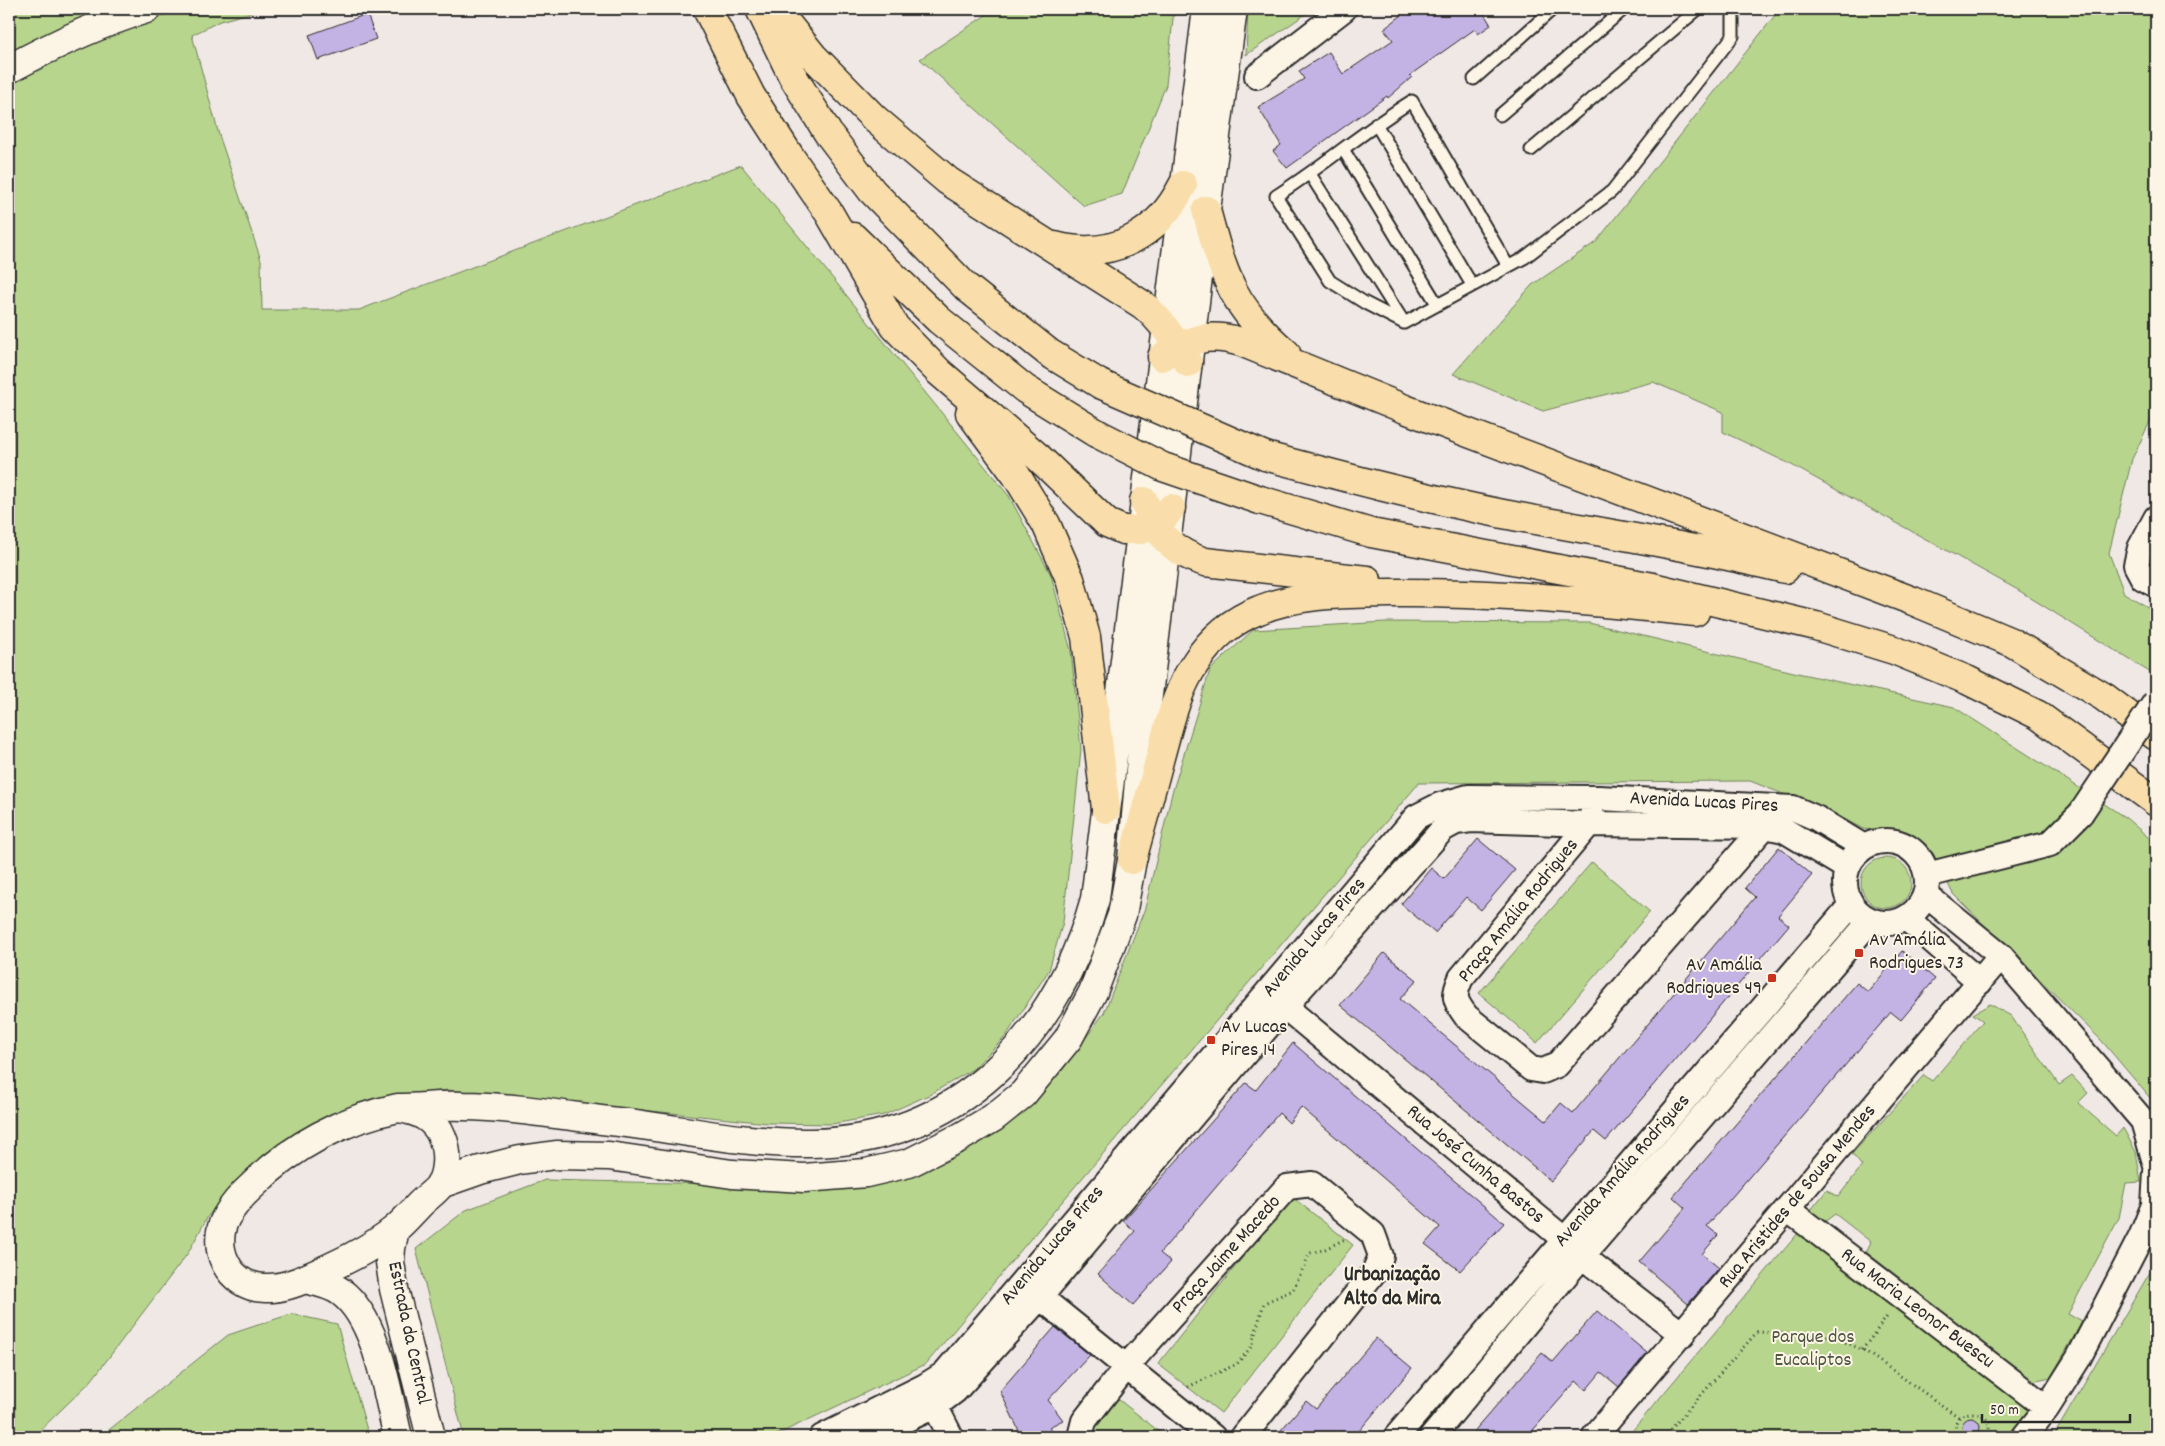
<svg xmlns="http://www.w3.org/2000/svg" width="2165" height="1446" viewBox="0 0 2165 1446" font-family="Dekko,sans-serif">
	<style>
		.green { fill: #b7d58d; stroke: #71805c }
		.building { fill: #c2b3e4; stroke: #2b2b2b }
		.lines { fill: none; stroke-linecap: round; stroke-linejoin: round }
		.lane-casing { stroke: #2b2b2b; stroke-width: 15 }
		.street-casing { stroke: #2b2b2b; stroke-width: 28 }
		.secondary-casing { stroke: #2b2b2b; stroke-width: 31 }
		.highway-casing { stroke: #2b2b2b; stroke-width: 31 }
		.path { stroke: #2b2b2b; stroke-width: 3; stroke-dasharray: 1 4; stroke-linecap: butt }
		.lane { stroke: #fcf5e5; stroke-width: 11 }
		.street { stroke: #fcf5e5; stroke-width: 24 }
		.secondary { stroke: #fcf5e5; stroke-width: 28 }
		.highway { stroke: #f9deab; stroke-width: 28 }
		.street-bridge-casing { stroke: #2b2b2b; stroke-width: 28; stroke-linecap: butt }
		.highway-bridge-casing { stroke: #2b2b2b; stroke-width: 31; stroke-linecap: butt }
		.street-bridge { stroke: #fcf5e5; stroke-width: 24 }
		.highway-bridge { stroke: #f9deab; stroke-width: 28 }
		.poi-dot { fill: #c8321e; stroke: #fcf5e5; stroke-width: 2 }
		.labels { text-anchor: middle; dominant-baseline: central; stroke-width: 4; stroke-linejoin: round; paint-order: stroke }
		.street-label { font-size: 20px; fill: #2b2b2b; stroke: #fcf5e5 }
		.poi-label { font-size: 20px; fill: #2b2b2b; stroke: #fcf5e5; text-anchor: start }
		.park-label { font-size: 20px; fill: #4e5644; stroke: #fcf5e5 }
		.neighbourhood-label { font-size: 21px; font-weight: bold; fill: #2b2b2b; stroke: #fcf5e5 }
	</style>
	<rect width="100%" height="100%" fill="#f0e8e5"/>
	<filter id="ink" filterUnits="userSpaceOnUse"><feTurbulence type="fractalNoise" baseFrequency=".02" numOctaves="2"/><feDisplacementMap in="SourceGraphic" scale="10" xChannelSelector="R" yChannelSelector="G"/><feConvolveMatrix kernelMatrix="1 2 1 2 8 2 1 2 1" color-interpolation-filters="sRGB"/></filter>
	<g filter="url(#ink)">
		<!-- green -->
		<path class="green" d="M9,9H107L74,20L9,57Z
			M183,9H264L220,21L192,35L219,135L261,260L262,310H359L741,165L1009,496L1051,575L1071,651L1081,749L1063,922L1049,970L1006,1036L973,1069L931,1094L884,1115L832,1124L768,1123L448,1090L379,1098L314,1123L271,1152L232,1187L208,1216L188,1253L91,1381L33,1437H9V83C63,50 123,29 183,9Z
			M995,9H1174L1166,85L1122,194L1084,206L920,59Z
			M1248,9H1313L1246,55Z
			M1780,9H2156V409L2132,459L2109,553L2124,593L2156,612V663L2151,673L2018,590L1788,463L1723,432V412L1653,382L1543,411L1453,374L1532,285L1596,242Z
			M1385,622L1589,623L1802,674L1954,707L2126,818L2156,844V1105L2101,1040L1953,894L1933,853L1911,833L1863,829L1837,815L1750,781L1419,783L1032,1237L926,1364L772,1437H464L416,1249L466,1210L545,1180L798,1186L1007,1124L1061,1072L1104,1013L1145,908L1172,793L1210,670L1253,630Z
			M1861 883a25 25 0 1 1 50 0a25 25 0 1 1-50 0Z
			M1592,862L1650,912L1537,1043L1479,993Z
			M1990,1004L2011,1016L2059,1085L2072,1076L2088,1093L2078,1103L2116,1136L2123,1128L2136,1152L2141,1182L2126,1183L2119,1218L2068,1314L2082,1322L2051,1377L2032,1381L1866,1252L1871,1242L1835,1214L1823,1223L1810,1211L1827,1190L1838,1197L1862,1166L1852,1154L1924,1075L1932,1081L1983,1021L1973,1014Z
			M1291,1196L1353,1245L1221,1413L1158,1364Z
			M1799,1232L2035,1410L2012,1437H1627Z
			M2156,1262V1437H2053Z
			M291,1314L337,1324L369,1437H100L228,1335Z
			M1118,1399L1166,1437H1094L1096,1422Z"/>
		<!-- building -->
		<path class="building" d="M1398,9H1481L1491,25L1478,34L1475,29L1410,75L1412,77L1388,98L1387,96L1287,168L1273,151L1281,145L1258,107L1304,79L1299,71L1329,52L1343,74L1393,40L1384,29L1402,15Z
			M367,14L376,39L318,60L309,35Z
			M1478,839L1515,870L1481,910L1466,897L1435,933L1401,904L1431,868L1444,879Z
			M1779,847L1812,875L1778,916L1789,925L1606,1141L1594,1131L1551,1181L1340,1005L1384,953L1417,980L1400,999L1418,1014L1546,1121L1561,1103L1573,1113L1755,897L1745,888Z
			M1902,951L1935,979L1901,1020L1891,1012L1707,1226L1718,1235L1702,1254L1719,1268L1688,1304L1639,1262L1685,1208L1673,1197L1857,983L1868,992Z
			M1293,1043L1504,1223L1460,1271L1425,1244L1440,1227L1301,1107L1289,1123L1279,1113L1160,1253L1171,1262L1133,1305L1098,1274L1135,1231L1123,1221L1246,1083L1256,1090Z
			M1597,1311L1647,1353L1619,1387L1601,1372L1586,1390L1576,1381L1527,1437H1469L1542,1353L1553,1362Z
			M1055,1327L1090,1355L1048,1400L1063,1420L1049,1427L1054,1437H1022L1000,1391Z
			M1376,1338L1412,1368L1354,1437H1350L1342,1431L1336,1437H1275L1306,1401L1316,1409Z
			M1962 1427a9 9 0 1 1 18 0a9 9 0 1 1-18 0Z"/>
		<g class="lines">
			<defs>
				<path id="lane" d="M1474,79L1553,9
					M1500,115L1624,9
					M1376,124L1472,285
					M1343,149L1437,304
					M1531,150L1698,9
					M1310,174L1403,321
					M1404,323L1365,303L1330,281L1276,196C1323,166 1365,130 1412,101L1508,266
					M1404,323L1524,258L1612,191L1733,36V9"/>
				<path id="street" d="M1257,76L1344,9
					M2156,518L2140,548L2136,565L2143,578L2156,585
					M1592,815L1589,824L1461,978C1453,996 1454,1000 1466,1016L1531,1069L1543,1071L1557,1065L1765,826
					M1845 882a41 41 0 1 1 82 0a41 41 0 1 1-82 0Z
					M1927,875L2050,844L2081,813
					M1926,895L2001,956L2143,1121L2156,1166
					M1906,918L1980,982
					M1272,996L1565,1240L1583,1257L1683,1335
					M1787,1209L2047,1408
					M1031,1286L1040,1297L1213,1437
					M928,1392L951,1437
					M822,1437L925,1386L944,1374L1416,817L1440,805L1468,797L1599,798L1793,808L1816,818L1864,847
					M869,1437L935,1406L955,1391L1040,1297L1285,1006L1443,829L1456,822L1471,820L1589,824L1765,826L1784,830L1847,868
					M1080,1437L1084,1421L1126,1367L1287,1187L1312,1184L1373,1234L1381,1256L1374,1272L1243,1437
					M1396,1437L1851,905
					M1432,1437L1565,1276L1871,920
					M1594,1437L2001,956
					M2024,1437L2047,1408L2078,1359L2141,1237L2154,1205L2156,1172"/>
				<path id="secondary" d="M9,69C53,45 97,24 146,9
					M398,1108C419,1108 442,1105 463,1106C518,1107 573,1117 627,1123C689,1131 749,1144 811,1143C960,1141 1057,1035 1095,899L1207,9
					M398,1108C417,1110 435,1118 442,1137C448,1151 448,1171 440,1185C436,1191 427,1197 421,1203C412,1212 404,1222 394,1230C369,1250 338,1264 309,1277C296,1283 279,1289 265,1288C228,1287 210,1247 226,1217C233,1205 243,1194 253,1185C292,1146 343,1119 398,1108Z
					M440,1184L480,1170L520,1160L556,1155L609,1156L732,1174L804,1178L866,1173L909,1163L959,1138L993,1118L1023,1094L1068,1039L1093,992L1122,915L1132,860L1143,737L1206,210L1233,9
					M395,1229L391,1248L390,1262L394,1289L431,1437
					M304,1279C317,1282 330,1284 341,1292C378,1320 387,1393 398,1437"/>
				<path id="highway" d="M707,9L751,96L791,158L829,213L895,327L939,372L1038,457L1107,523L1123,530H1141L1155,525L1163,519L1171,508
					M760,9L792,75L828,133L872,191L966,287L1049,353L1100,384
					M775,9L813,56L875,119L948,181L1143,305C1163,321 1175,342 1188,363
					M1206,210C1224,277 1232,307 1286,353
					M853,237L939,320L1025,389L1096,433
					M1055,246C1112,261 1158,235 1183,185
					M1162,357C1190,339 1208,332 1241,342L1405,409L1913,601L2011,642L2104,697L2156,736
					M970,413L1016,475L1046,524L1070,579L1086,637L1106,809
					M1265,456C1344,477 1423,498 1503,514C1598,532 1692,546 1785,569
					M1260,500L1371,533L1653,587L1816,626L1894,650L1967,680L2038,715L2156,802
					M1144,501C1156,534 1172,552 1205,562L1367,580
					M1132,860C1141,826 1151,792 1160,757C1169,725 1176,691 1196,662C1211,639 1233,620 1259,610C1300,593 1346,594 1389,593C1492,592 1593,601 1695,612"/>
			</defs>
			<!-- lane casing -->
			<use href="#lane" class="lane-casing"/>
			<!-- street casing -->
			<use href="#street" class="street-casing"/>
			<!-- secondary casing -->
			<use href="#secondary" class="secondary-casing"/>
			<!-- highway casing -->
			<use href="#highway" class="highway-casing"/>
			<!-- path -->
			<path class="path" d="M1862,1350L1889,1314
				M1188,1387L1237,1364L1251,1347L1264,1303L1293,1290L1310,1253L1323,1250L1345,1239
				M1664,1437L1757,1332L1831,1336L1865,1351L1960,1418
				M1958,1437C1943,1403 2003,1407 1986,1437"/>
			<!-- lane -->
			<use href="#lane" class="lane"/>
			<!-- street -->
			<use href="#street" class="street"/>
			<!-- secondary -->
			<use href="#secondary" class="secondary"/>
			<!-- highway -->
			<use href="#highway" class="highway"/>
			<defs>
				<path id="street-bridge" d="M2081,813L2156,701"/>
				<path id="highway-bridge" d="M1100,384L1265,456
					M1096,433L1163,467L1260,500"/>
			</defs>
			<!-- street-bridge casing -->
			<use href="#street-bridge" class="street-bridge-casing"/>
			<!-- highway-bridge casing -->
			<use href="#highway-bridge" class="highway-bridge-casing"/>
			<!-- street-bridge -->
			<use href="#street-bridge" class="street-bridge"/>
			<!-- highway-bridge -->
			<use href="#highway-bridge" class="highway-bridge"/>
		</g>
	</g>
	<!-- markers -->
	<g class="poi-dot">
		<rect x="1854" y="948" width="10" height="10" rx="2.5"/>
		<rect x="1767" y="973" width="10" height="10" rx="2.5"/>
		<rect x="1206" y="1035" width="10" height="10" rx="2.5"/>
	</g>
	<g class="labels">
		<!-- street labels -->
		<g class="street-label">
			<text transform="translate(1704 803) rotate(3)">Avenida Lucas Pires</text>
			<text transform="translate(1519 911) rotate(-51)">Praça Amália Rodrigues</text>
			<text transform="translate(1315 938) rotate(-50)">Avenida Lucas Pires</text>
			<text transform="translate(1475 1165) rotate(40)">Rua José Cunha Bastos</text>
			<text transform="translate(1623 1171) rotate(-49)">Avenida Amália Rodrigues</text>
			<text transform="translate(1798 1197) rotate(-50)">Rua Aristides de Sousa Mendes</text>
			<text transform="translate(1053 1246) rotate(-50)">Avenida Lucas Pires</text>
			<text transform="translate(1227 1255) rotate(-48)">Praça Jaime Macedo</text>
			<text transform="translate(1917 1309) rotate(37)">Rua Maria Leonor Buescu</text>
			<text transform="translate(408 1333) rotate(78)">Estrada da Central</text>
		</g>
		<!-- poi labels -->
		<g class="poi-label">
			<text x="1869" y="941">Av Amália<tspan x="1869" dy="23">Rodrigues 73</tspan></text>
			<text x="1762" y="966" text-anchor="end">Av Amália<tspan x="1762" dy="23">Rodrigues 49</tspan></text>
			<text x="1221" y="1028">Av Lucas<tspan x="1221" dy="23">Pires 14</tspan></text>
		</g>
		<!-- park labels -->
		<g class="park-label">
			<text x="1813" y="1338">Parque dos<tspan x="1813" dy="23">Eucaliptos</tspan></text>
		</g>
		<!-- neighbourhood labels -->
		<g class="neighbourhood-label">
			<text x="1392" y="1276">Urbanização<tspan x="1392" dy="24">Alto da Mira</tspan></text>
		</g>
	</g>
	<!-- margin -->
	<rect width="2165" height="1446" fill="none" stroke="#fcf5e5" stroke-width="30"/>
	<rect x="15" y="15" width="2135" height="1416" fill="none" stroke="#2b2b2b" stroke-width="2" filter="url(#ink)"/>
	<!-- scale -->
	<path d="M1982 1414v8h148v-8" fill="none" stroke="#2b2b2b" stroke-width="2.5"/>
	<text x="1990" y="1414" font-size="15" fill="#2b2b2b" stroke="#fcf5e5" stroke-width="4" paint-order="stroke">50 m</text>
</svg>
